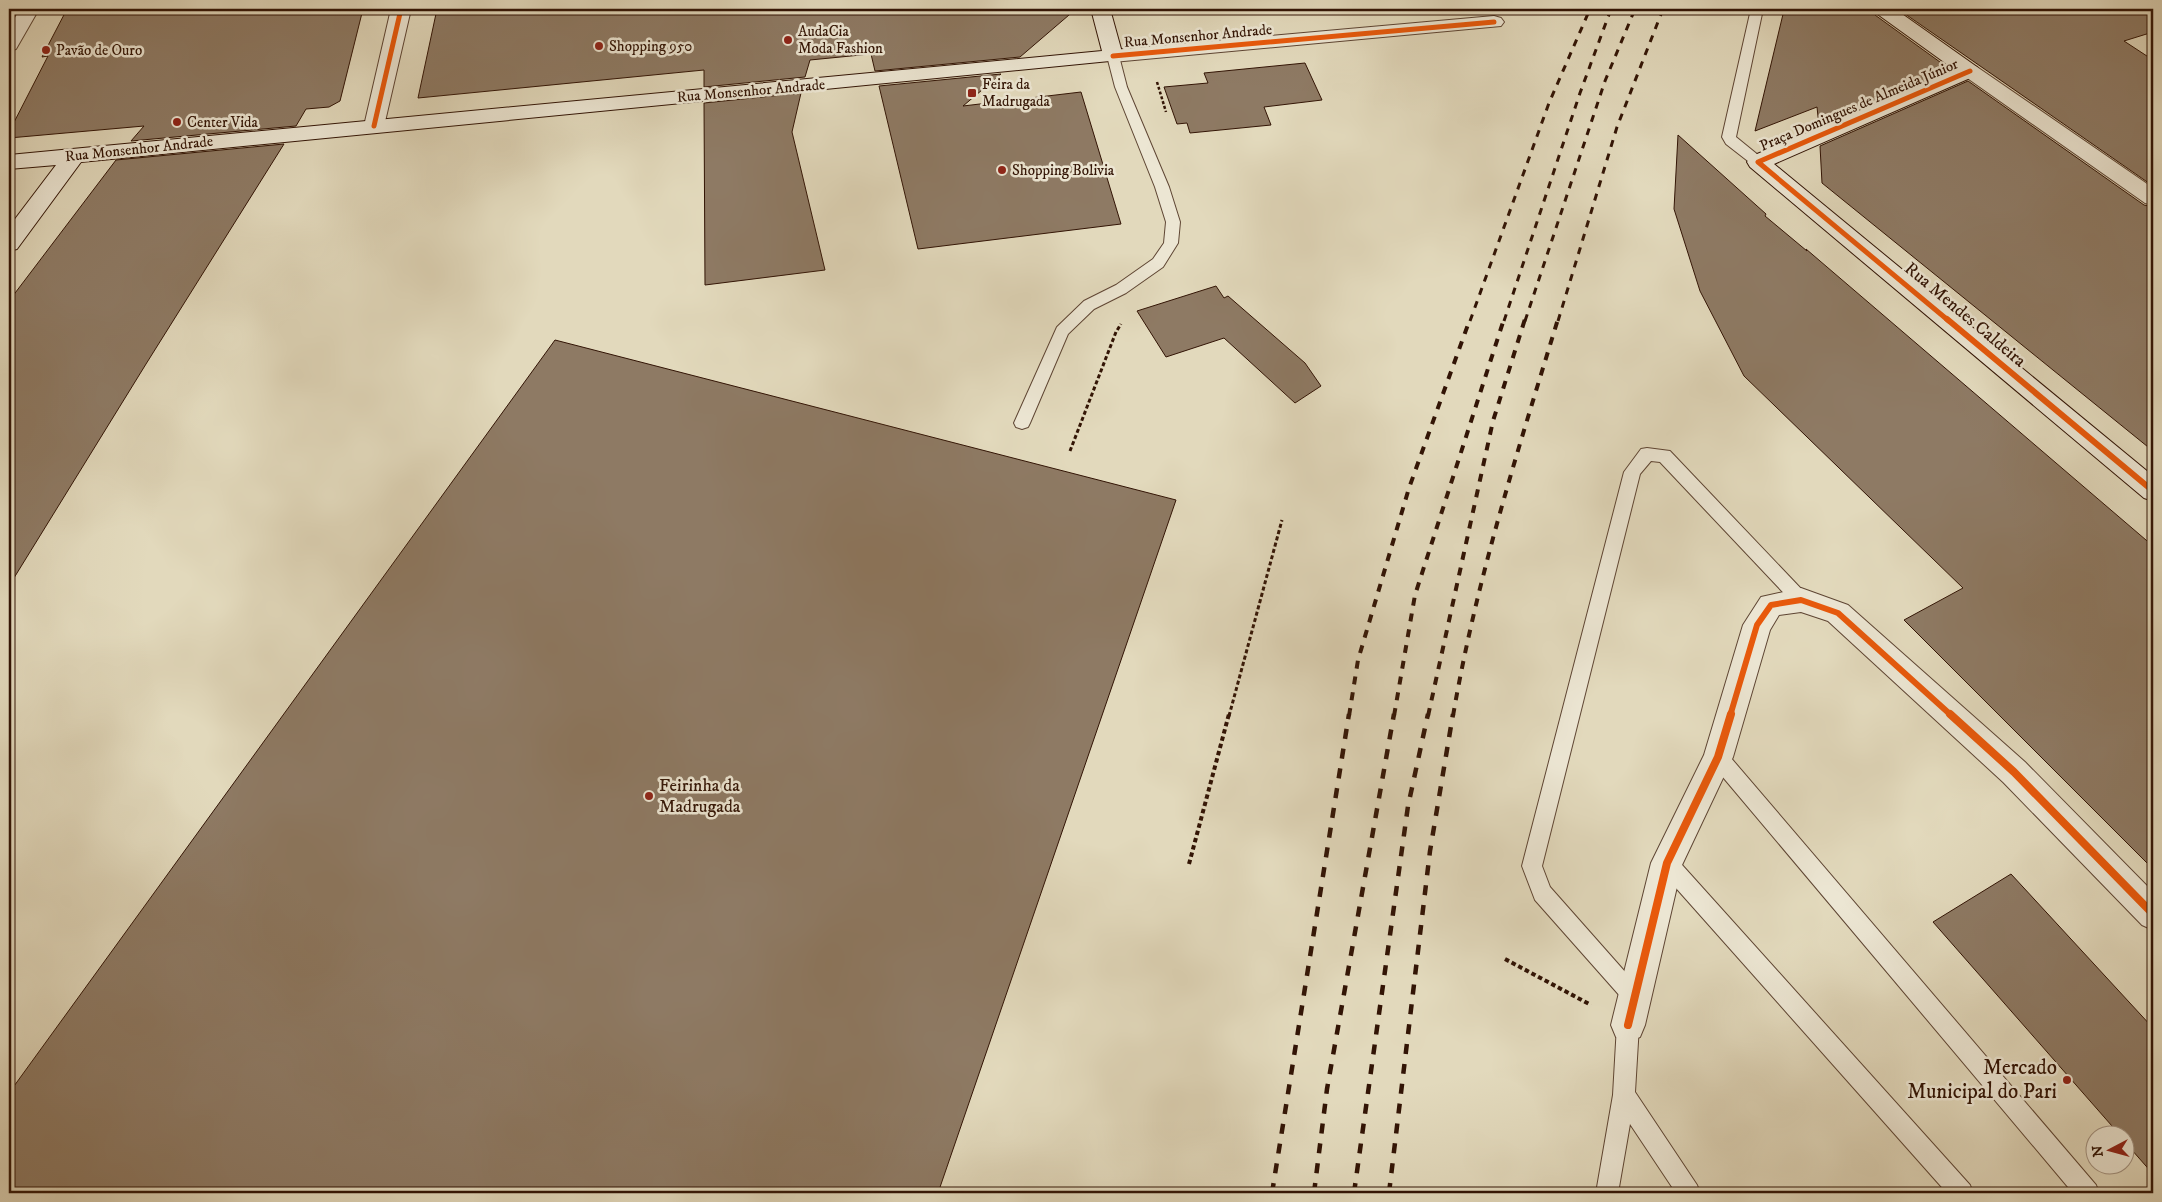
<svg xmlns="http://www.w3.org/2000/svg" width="2162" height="1202" viewBox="0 0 2162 1202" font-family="'IM FELL DW Pica',serif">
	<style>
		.building { fill: #8e7a64; stroke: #321405 }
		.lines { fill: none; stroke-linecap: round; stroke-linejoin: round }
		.lane-casing { stroke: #5e4533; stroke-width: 2 }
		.street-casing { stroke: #5e4533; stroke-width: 2 }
		.secondary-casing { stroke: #321405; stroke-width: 2 }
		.path-far2 { stroke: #321405; stroke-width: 2.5; stroke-dasharray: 3 2; stroke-linecap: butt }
		.path-far1 { stroke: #321405; stroke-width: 3; stroke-dasharray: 4 2.5; stroke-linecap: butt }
		.path { stroke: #321405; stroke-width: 4; stroke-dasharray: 4.5 3; stroke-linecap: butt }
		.lane { fill: #ece6d3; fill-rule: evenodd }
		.street { fill: #ece6d3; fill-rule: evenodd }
		.secondary { fill: #ece6d3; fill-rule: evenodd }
		.rail-far2 { stroke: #321405; stroke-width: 3; stroke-dasharray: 7 7; stroke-linecap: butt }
		.rail-far1 { stroke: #321405; stroke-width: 4; stroke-dasharray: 8 8; stroke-linecap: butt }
		.rail { stroke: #321405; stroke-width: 4.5; stroke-dasharray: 10 10; stroke-linecap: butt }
		.cycleway-far2-casing { stroke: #ece6d3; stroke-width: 8 }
		.cycleway-far1-casing { stroke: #ece6d3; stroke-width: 9 }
		.cycleway-casing { stroke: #ece6d3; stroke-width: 11 }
		.cycleway-far2 { stroke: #e8590c; stroke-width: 5 }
		.cycleway-far1 { stroke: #e8590c; stroke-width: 6 }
		.cycleway { stroke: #e8590c; stroke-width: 8 }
		.poi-dot { fill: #8f2418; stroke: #ece6d3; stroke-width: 2 }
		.labels { text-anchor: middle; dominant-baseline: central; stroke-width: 5; stroke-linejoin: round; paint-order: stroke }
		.far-poi-label { font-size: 15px; fill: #321405; stroke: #ece6d3; text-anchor: start }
		.far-street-label { font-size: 15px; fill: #321405; stroke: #ece6d3 }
		.street-label { font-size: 18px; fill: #321405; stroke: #ece6d3 }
		.poi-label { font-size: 18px; fill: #321405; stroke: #ece6d3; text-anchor: start }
		.near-poi-label { font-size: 21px; fill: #321405; stroke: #ece6d3; text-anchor: end }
	</style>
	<rect width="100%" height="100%" fill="#e2d9bc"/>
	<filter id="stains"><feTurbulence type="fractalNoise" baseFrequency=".004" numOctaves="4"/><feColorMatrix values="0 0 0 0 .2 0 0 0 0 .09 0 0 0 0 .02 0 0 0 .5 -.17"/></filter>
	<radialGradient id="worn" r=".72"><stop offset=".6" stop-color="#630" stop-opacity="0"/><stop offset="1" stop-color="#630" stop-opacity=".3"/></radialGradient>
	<!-- building -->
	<path class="building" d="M67,9H363L340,101L329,107L306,109L296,126L131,141L144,126L9,138V132L48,56L42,57Z
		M437,9H1076L1020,57L875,71L871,54L810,60L805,77L704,87V70L418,98Z
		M1799,9H1872L1875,15L1951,70L1819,126L1817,107L1755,131L1784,10Z
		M1898,9H2153V32L2124,41L2153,60V186Z
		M1305,63L1322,100L1264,107L1271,125L1190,133L1187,123L1177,124L1164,87L1208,83L1204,73Z
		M1001,74L963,106L1081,92L1121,224L918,249L879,86Z
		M1968,81L2144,205L2153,207V451L1822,183L1820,146Z
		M801,93L792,132L825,270L705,285L704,103Z
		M1678,135L1766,214L1765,216L1807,251L1806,249L2153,546V869L1904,620L1963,588L1744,376L1700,291L1674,209Z
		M284,144L146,364L9,586V301L116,160Z
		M1216,286L1224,298L1228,296L1305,363L1321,386L1295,403L1224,338L1166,357L1137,311Z
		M555,340L1176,500L938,1193H9V1093Z
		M2011,874L2153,1028V1174L2124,1141V1134H2119L1933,922Z"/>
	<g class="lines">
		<defs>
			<path id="lane" d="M1751,9H1763L1736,137L1763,159L1765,162L1763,165H1753L1726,144L1722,137Z
				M1113,52L1119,56L1127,87L1169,187L1180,222L1178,243L1163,267L1126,293L1094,309L1068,334L1030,423L1028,427L1022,429L1016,427L1014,423L1057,327L1084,301L1116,285L1153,259L1164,243L1166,222L1155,187L1115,87L1107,56Z
				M1647,448L1670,451L1807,595L1810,600L1807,605L1801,607L1795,605L1660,462L1651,461L1640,474L1542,866L1550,887L1642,991L1646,998L1642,1005L1635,1009L1628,1005L1535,900L1522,866L1624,472L1641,449Z
				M1718,748L1725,751L2096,1185L2099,1193H2073L1711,763L1709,757L1711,751Z
				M1667,853L1674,856L1970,1185L1973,1193H1947L1660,870L1657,863L1660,856Z
				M1628,1014L1636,1017L1639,1025L1635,1092L1697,1185L1700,1193H1676L1630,1124L1618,1193H1596L1613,1095L1617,1025L1620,1017Z"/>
			<path id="street" d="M20,9H39L16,49L9,51V28Z
				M391,9H411L384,126L381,131L374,133L367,131L364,126Z
				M1494,16L1501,18L1504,22L1501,26L1113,62L1106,60L1103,56L1106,52L1113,50Z
				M1970,65L1977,67L2153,188V205L2145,203L1963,75L1960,71L1963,67Z
				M1801,588L1848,605L2025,762L2153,892V930L2142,925L2003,782L1828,621L1801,612L1779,615L1770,630L1733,757L1682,865L1645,1025L1640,1037L1628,1042L1616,1037L1611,1025L1651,863L1704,755L1743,625L1761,597Z"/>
			<path id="secondary" d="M1091,9H1110L1123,56L1120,60L81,162L17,249L9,251V227L56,165L9,169V155L1102,51Z
				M1874,9H1895L1977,67L1980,71L1977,75L1774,164L2153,476V501L2144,498L1750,167L1747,162L1750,157L1955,70L1876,13Z"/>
		</defs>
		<!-- lane casing -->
		<use href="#lane" class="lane-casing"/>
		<!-- street casing -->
		<use href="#street" class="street-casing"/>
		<!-- secondary casing -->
		<use href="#secondary" class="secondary-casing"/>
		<!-- path-far2 -->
		<path class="path-far2" d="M1157,82L1166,112"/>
		<!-- path-far1 -->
		<path class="path-far1" d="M1070,451L1116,332L1121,324
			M1229,716L1282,520"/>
		<!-- path -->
		<path class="path" d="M1189,864L1229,714
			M1505,959L1591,1005"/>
		<!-- lane -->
		<use href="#lane" class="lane"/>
		<!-- street -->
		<use href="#street" class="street"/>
		<!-- secondary -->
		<use href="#secondary" class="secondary"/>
		<!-- rail-far2 -->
		<path class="rail-far2" d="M1470,321L1549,103L1590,9
			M1504,321L1580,93L1611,9
			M1525,321L1605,81L1635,9
			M1558,321L1617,127L1663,9"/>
		<!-- rail-far1 -->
		<path class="rail-far1" d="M1349,716L1358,660L1409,488L1470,319
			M1394,716L1415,595L1504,319
			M1428,716L1493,421L1525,319
			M1453,716C1476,581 1518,450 1558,319"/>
		<!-- rail -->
		<path class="rail" d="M1272,1193L1349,714
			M1314,1193L1327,1089L1394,714
			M1354,1193L1408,806L1428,714
			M1389,1193L1430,851L1453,714"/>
		<defs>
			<path id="cycleway-far2" d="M1113,56L1494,22
				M374,126L401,9
				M1949,321L1758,162L1970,71"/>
			<path id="cycleway-far1" d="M1947,319L2153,491
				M1730,716L1757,625L1771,605L1801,600L1838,613L1952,716"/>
			<path id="cycleway" d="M1950,714L2014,772L2153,914
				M1628,1025L1667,863L1718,757L1731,714"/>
		</defs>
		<!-- cycleway-far2 casing -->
		<use href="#cycleway-far2" class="cycleway-far2-casing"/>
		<!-- cycleway-far1 casing -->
		<use href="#cycleway-far1" class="cycleway-far1-casing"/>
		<!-- cycleway casing -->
		<use href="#cycleway" class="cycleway-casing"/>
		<!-- cycleway-far2 -->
		<use href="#cycleway-far2" class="cycleway-far2"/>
		<!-- cycleway-far1 -->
		<use href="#cycleway-far1" class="cycleway-far1"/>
		<!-- cycleway -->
		<use href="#cycleway" class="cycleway"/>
	</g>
	<!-- markers -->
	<g class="poi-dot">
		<circle cx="788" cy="40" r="5"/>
		<circle cx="599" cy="46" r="5"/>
		<circle cx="46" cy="50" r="5"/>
		<rect x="967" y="88" width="10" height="10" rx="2.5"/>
		<circle cx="177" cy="122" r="5"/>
		<circle cx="1002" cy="170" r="5"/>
		<circle cx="649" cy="796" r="5"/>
		<circle cx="2067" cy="1080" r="5"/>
	</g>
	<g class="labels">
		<!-- far-poi labels -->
		<g class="far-poi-label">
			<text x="798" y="31">AudaCia<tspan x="798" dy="17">Moda Fashion</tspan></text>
			<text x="609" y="46">Shopping 950</text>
			<text x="56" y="50">Pavão de Ouro</text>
			<text x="982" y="84">Feira da<tspan x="982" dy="17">Madrugada</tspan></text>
			<text x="187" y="122">Center Vida</text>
			<text x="1012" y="170">Shopping Bolivia</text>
		</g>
		<!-- far-street labels -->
		<g class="far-street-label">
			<text transform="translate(1198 36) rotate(-5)">Rua Monsenhor Andrade</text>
			<text transform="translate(751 91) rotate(-5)">Rua Monsenhor Andrade</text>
			<text transform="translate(1859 105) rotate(-23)">Praça Domingues de Almeida Júnior</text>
			<text transform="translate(139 149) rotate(-6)">Rua Monsenhor Andrade</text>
		</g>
		<!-- street labels -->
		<g class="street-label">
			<text transform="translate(1965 315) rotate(40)">Rua Mendes Caldeira</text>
		</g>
		<!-- poi labels -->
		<g class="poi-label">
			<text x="659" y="786">Feirinha da<tspan x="659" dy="21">Madrugada</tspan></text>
		</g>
		<!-- near-poi labels -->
		<g class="near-poi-label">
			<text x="2057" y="1068">Mercado<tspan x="2057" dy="24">Municipal do Pari</tspan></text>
		</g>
	</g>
	<!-- margin -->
	<rect width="2162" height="1202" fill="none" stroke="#e2d9bc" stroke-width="30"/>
	<rect x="10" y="10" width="2142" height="1182" fill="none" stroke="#321405" stroke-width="2.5"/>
	<rect x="15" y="15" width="2132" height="1172" fill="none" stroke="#321405"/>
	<!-- north arrow -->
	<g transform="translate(2110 1150) rotate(264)"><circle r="24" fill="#ece6d3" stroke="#a29281"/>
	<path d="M0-4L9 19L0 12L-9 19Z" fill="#8f2418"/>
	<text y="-8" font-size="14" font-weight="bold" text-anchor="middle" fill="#321405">N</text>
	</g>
	<rect width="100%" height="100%" filter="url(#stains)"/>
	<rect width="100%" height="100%" fill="url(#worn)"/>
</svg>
